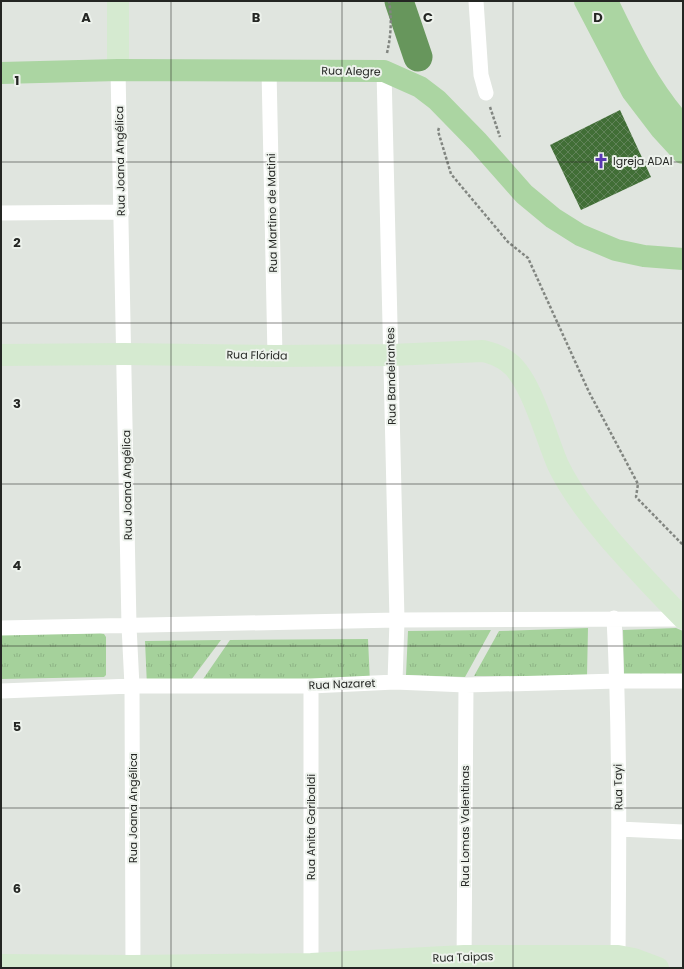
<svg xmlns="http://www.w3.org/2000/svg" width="684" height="969" viewBox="0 0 684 969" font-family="Poppins,sans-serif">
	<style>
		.grass { fill: url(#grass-tufts) }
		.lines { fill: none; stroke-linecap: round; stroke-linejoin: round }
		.river { stroke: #67965c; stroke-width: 29 }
		.building { fill: url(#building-cross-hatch) }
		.path { stroke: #828681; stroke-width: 2.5; stroke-dasharray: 3 2; stroke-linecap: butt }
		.street { stroke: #fff; stroke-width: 15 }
		.secondary { stroke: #d5ead0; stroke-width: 22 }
		.primary { stroke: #abd5a2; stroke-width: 22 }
		.grid { fill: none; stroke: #242623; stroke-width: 1; stroke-opacity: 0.55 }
		.labels { text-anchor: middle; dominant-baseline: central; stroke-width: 4; stroke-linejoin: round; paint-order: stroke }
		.street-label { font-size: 11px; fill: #242623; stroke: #edf2ec }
		.poi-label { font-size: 11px; fill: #242623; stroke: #edf2ec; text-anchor: start }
		.grid-label { font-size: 13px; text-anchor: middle; font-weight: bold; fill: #242623; stroke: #edf2ec; stroke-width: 4; stroke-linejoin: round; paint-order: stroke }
	</style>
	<defs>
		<pattern id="grass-tufts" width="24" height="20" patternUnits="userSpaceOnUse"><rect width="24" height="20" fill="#a5d19b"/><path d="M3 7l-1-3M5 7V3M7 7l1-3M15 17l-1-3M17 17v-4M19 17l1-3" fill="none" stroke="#8eb385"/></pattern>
		<pattern id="building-cross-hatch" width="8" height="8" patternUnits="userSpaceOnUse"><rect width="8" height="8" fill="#416e36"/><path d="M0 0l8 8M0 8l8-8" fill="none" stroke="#608258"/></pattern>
	</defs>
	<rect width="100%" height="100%" fill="#e0e5df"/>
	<!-- grass -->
	<path class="grass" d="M588,628L587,676H474L499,631Z
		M676,628L683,631V674H624L623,630Z
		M491,630L465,677L406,675L408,631Z
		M100,633L104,634L106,637V675L104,677L1,679V635Z
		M368,639L370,683L199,685L230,640Z
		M221,640L188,684L147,686L145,641Z"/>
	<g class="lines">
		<!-- river -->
		<path class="river" d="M399,1L418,57"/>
	</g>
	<!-- building -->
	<path class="building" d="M620,110L651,177L581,210L550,145Z"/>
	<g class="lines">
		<!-- path -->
		<path class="path" d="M387,53C391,36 392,18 389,1
			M490,107L500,137
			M439,128L438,131L451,174L508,242L528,258L589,392L638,484L636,497L683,545"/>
		<!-- street -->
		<path class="street" d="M476,1L481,75L486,93
			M118,70L129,626L132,686L133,968
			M269,70L275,356
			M384,71L397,620L395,682
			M1,213L122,212
			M614,618C620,731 619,843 618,956
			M1,628L397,620L683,619
			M311,686V968
			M1,691L132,686H311L395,682L466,685L618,681H683
			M619,829L683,832
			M464,968L466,685"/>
		<!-- secondary -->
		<path class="secondary" d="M118,1V70
			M1,355L124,354L275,356L391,355L483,351C493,353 500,356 508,362C531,378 546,438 558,465C572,494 592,518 612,542C635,568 658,593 683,618
			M1,965L133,966L311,964L464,956H618L634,959L658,968"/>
		<!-- primary -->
		<path class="primary" d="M585,1L632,91L661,129L683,153
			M607,1C628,45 650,90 683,126
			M1,73L118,70L384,71L420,87L437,100L478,142L524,194L553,218L580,235L616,250L644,256L683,259"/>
	</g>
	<!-- grid -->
	<path class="grid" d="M171,1V968M342,1V968M513,1V968M1,162H683M1,323H683M1,484H683M1,646H683M1,808H683"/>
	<!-- icons -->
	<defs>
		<symbol id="church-bare" viewBox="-9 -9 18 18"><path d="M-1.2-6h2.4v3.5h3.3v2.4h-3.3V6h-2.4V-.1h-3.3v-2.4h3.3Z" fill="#5938b0" stroke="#edf2ec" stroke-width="2.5" paint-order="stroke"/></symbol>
	</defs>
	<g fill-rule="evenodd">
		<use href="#church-bare" x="590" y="150" width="22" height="22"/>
	</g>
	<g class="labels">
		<!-- street labels -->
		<g class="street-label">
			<text transform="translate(351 71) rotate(1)">Rua Alegre</text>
			<text transform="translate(120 161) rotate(-91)">Rua Joana Angélica</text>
			<text transform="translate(272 213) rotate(-91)">Rua Martino de Matini</text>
			<text transform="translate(257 355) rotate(1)">Rua Flórida</text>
			<text transform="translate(391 376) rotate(-91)">Rua Bandeirantes</text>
			<text transform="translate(127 485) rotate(-91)">Rua Joana Angélica</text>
			<text transform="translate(342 684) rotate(-2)">Rua Nazaret</text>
			<text transform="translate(618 787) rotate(-91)">Rua Tayi</text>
			<text transform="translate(133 808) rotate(-90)">Rua Joana Angélica</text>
			<text transform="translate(465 826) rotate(-90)">Rua Lomas Valentinas</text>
			<text transform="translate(311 827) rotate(-90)">Rua Anita Garibaldi</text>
			<text transform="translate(463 957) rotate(-2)">Rua Taipas</text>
		</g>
		<!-- poi labels -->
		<g class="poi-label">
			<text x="613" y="161">Igreja ADAI</text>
		</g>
	</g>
	<g class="grid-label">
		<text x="86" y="22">A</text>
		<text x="256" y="22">B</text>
		<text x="428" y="22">C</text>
		<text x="598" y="22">D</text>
		<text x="17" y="85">1</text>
		<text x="17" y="247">2</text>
		<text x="17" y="408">3</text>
		<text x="17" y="570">4</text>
		<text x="17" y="731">5</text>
		<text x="17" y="893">6</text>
	</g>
	<!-- border -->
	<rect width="684" height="969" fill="none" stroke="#242623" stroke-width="4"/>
</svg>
